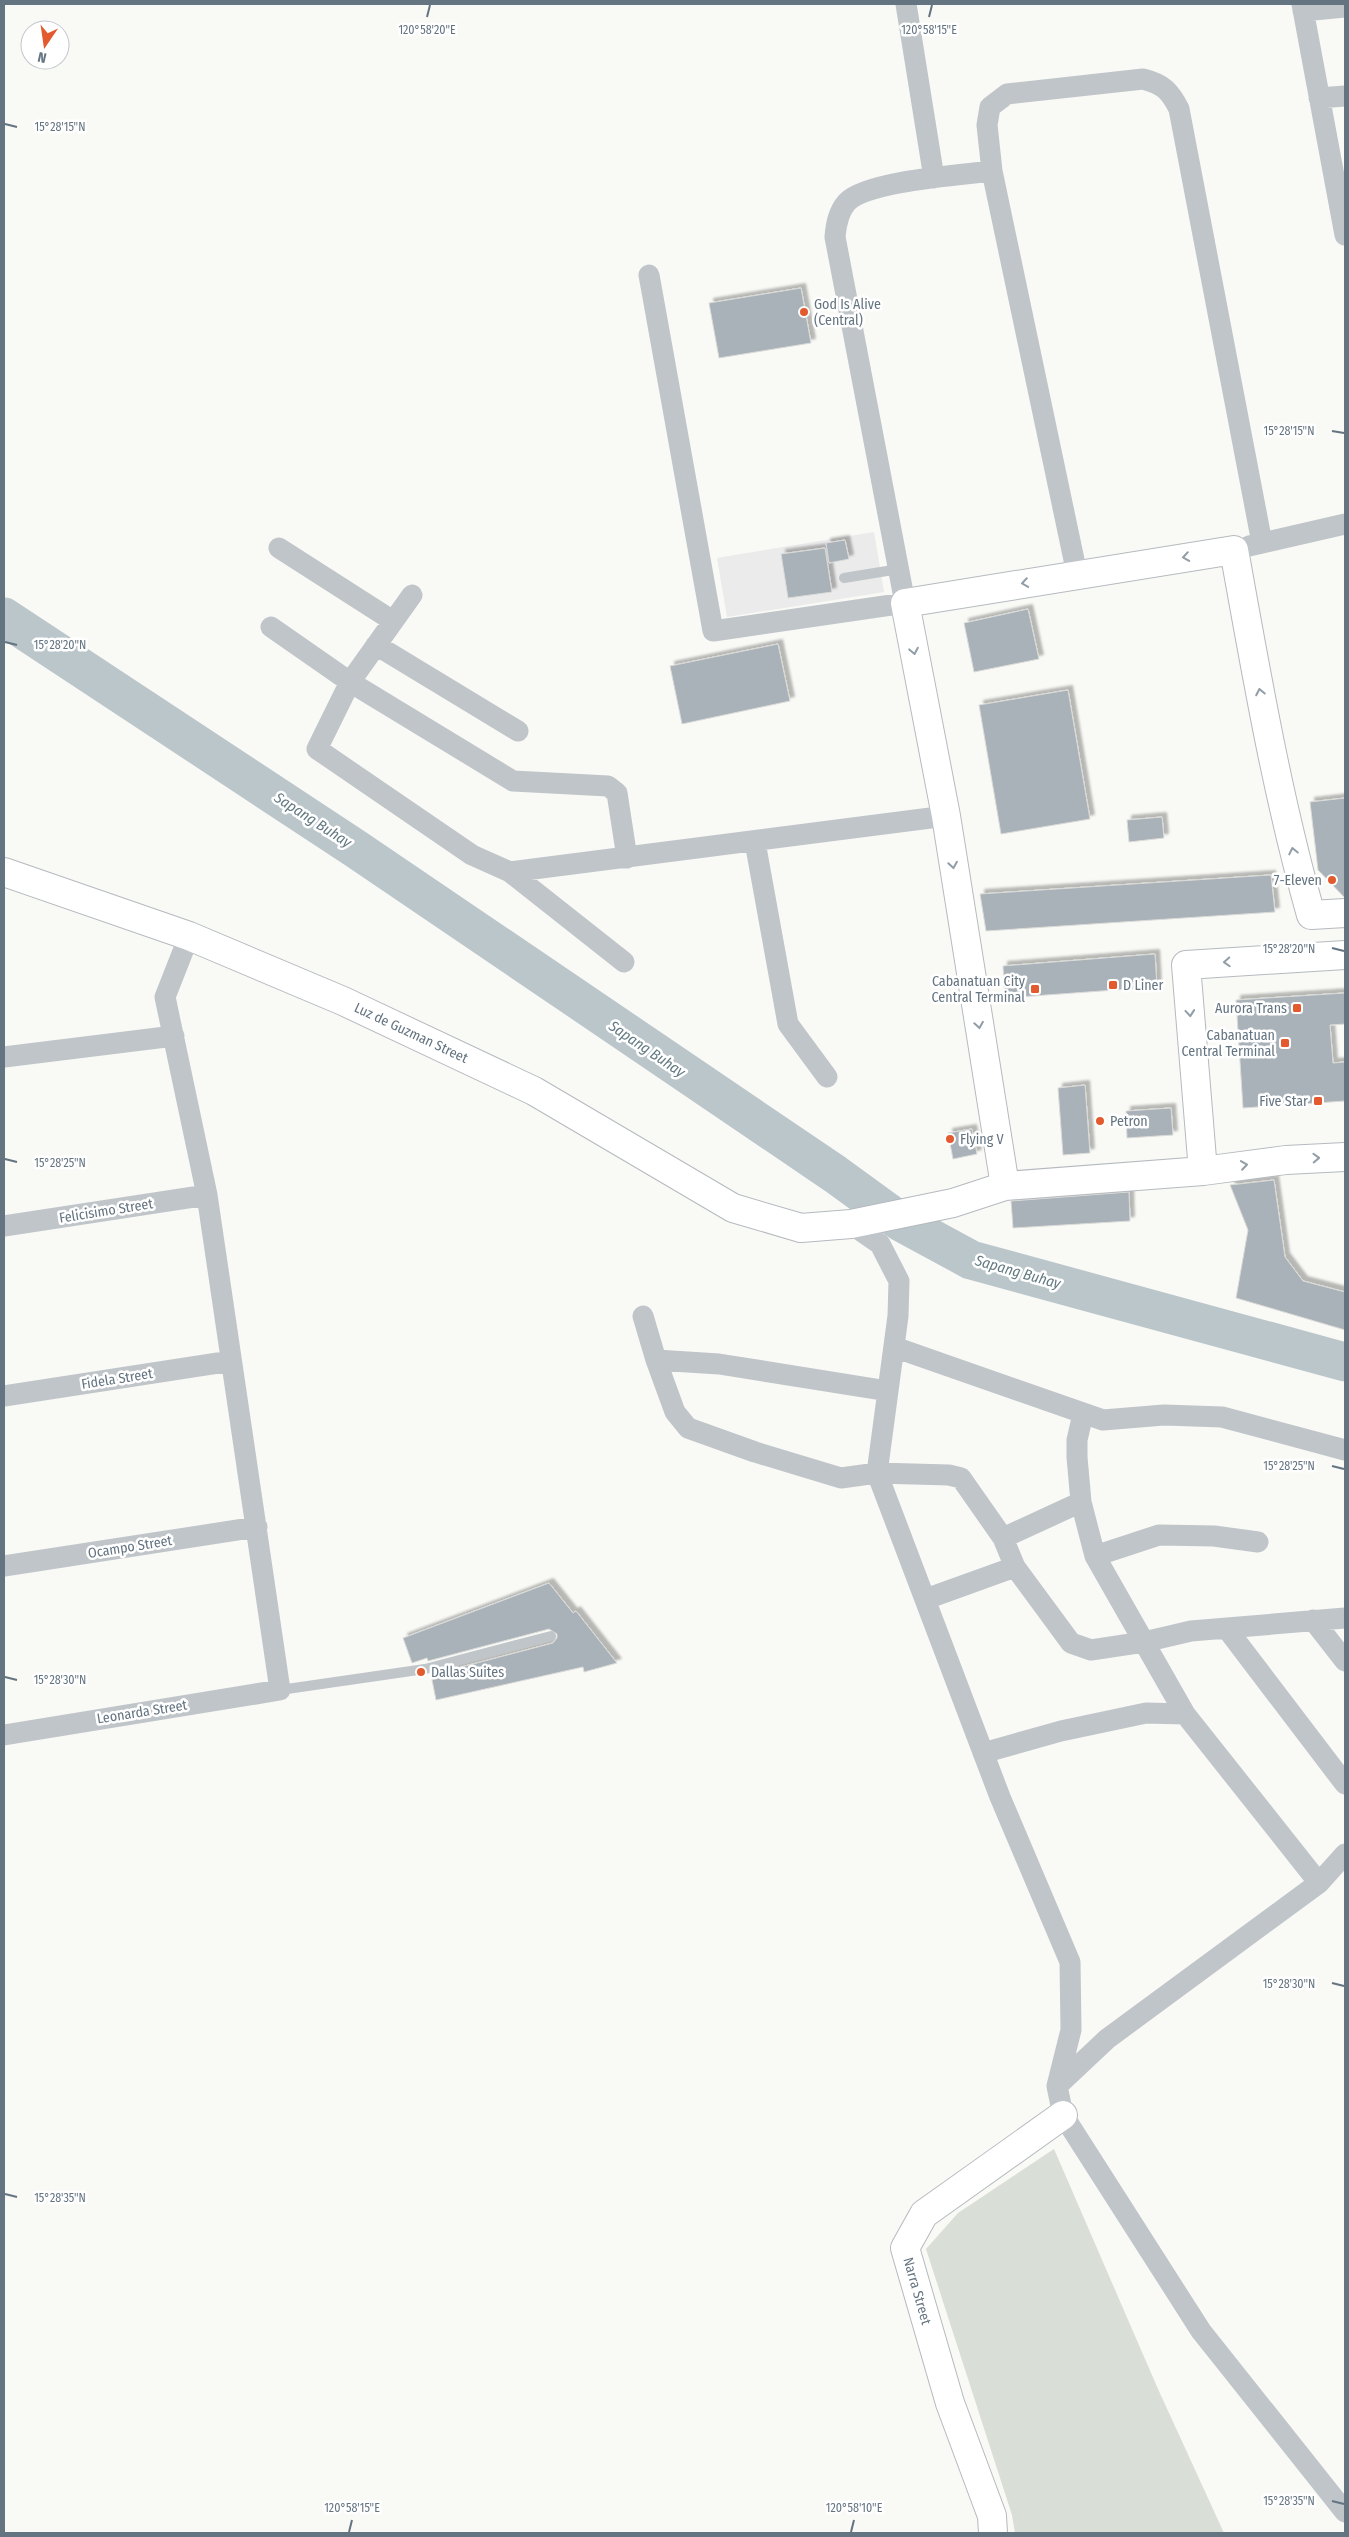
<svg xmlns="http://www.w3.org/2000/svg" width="1349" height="2537" viewBox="0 0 1349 2537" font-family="'Fira Sans Condensed',sans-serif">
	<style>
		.built { fill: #eaebea }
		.green { fill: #d9ded6 }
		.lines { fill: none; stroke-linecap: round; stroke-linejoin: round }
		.river { stroke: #bbc6cb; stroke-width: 39 }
		.building { fill: #a9b2b8; stroke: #dbdbd9; filter: url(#shadow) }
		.secondary-casing { stroke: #b5babf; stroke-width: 30 }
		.lane { stroke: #c0c5c9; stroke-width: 10 }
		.street { stroke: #c0c5c9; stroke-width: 21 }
		.secondary { stroke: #fff; stroke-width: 28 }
		.oneway { stroke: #929ea7 }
		.ticks { fill: none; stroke: #647481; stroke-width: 2 }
		.poi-dot { fill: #e25a2e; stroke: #fff; stroke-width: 2 }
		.labels { text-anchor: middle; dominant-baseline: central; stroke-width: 5; stroke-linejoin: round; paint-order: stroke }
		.poi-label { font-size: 14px; fill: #647481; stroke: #fff; text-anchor: start }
		.street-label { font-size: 14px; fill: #647481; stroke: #fff }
		.water-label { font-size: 15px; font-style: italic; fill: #647a82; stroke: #fff }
		.ticks-label { font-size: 12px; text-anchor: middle; fill: #647481; stroke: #fff; stroke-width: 5; stroke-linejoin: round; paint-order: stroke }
	</style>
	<defs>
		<filter id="shadow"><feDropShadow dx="4.5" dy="-4.5" stdDeviation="1" flood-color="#0004"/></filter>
	</defs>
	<rect width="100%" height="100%" fill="#f9f9f6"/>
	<!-- built -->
	<path class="built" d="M874,532L884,592L727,617L717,558Z"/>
	<!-- green -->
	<path class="green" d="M1054,2149L1158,2389L1224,2533H1015L1012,2515L926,2249L958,2213Z"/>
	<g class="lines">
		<!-- river -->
		<path class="river" d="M4,617L356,849L835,1174L901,1222L971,1260L1345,1362"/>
	</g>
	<!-- building -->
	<path class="building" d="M801,288L811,343L719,358L709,303Z
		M845,540L849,559L829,563L826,543Z
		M825,548L832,592L788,598L781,554Z
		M1028,609L1039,659L974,672L964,623Z
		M778,644L790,701L682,724L670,666Z
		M1068,690L1090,819L1001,834L979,705Z
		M1345,798V898L1318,870L1310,802Z
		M1162,817L1164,838L1129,842L1127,820Z
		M1271,875L1275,912L986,931L980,894Z
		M1155,954L1157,987L1005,998L1003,966Z
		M1345,993V1024L1330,1025L1333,1063L1345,1062V1101L1243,1108L1236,1000Z
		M1085,1085L1090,1153L1063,1155L1058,1088Z
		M1171,1108L1173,1135L1127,1138L1126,1111Z
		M972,1129L977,1154L953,1159L948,1133Z
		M1274,1180L1285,1257L1303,1281L1345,1292V1330L1236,1298L1248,1230L1230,1185Z
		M1129,1192L1130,1221L1013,1228L1011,1201Z
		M549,1583L573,1613L576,1611L617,1663L584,1672L583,1667L436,1700L431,1675L553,1643L557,1638V1634L549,1629L428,1661L427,1658L412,1663L403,1638Z"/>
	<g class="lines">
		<defs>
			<path id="secondary" d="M4,872L189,936L343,1001L534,1091L733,1208L801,1228L851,1224L953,1203L1005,1186L1203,1171L1286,1160L1345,1157
				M1203,1171L1186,965L1345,955
				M1005,1186L946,816L905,603L1234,550C1256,672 1277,795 1311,915L1345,913
				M993,2533L992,2516L950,2403L905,2248L924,2214L1063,2115"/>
		</defs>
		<!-- secondary casing -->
		<use href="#secondary" class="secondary-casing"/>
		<!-- lane -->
		<path class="lane" d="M844,578L899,569
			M280,1690L425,1669L551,1636"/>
		<!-- street -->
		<path class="street" d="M906,4L934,178
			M1302,4L1345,235
			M1303,11L1345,7
			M1319,98L1345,96
			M649,275L713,631L905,603L835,237C836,225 838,212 847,202C867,181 961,175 992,171
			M1249,546L1345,524
			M279,548L393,621
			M1077,574L992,171L987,125L990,107L1007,94L1143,79C1163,84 1170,91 1179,109L1262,543
			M412,595L350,682L317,749L472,855L510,872L946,816
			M271,627L350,682L513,781L608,786L617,793L627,858
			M376,645L518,731
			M755,842L788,1024L827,1077
			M510,872L624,962
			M4,1057L174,1036
			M851,1224L880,1244L899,1281L898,1316L877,1473L1000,1797L1070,1962L1071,2030L1057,2086L1063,2115L1201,2331L1345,2512
			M4,1226L207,1195
			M643,1316L656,1360L675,1412L688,1428L755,1452L841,1478L877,1473L949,1475L961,1478L1003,1538L1015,1567L1071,1643L1091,1650L1144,1642L1191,1631L1345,1618
			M894,1347L1103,1420L1164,1415L1222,1417L1345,1450
			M656,1360L719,1364L888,1391
			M4,1396L231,1361
			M1083,1414L1077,1440V1457L1081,1502L1095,1556L1185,1714L1319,1883
			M1003,1538L1081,1502
			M1095,1556L1159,1535L1214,1536L1258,1542
			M4,1566L257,1527
			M926,1599L1015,1567
			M1313,1620L1345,1661
			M1227,1629L1345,1784
			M4,1735L280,1690L207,1195L165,997L189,936
			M983,1753L1061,1731L1146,1713L1185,1714
			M1057,2086L1107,2039L1319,1883L1345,1854"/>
		<!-- secondary -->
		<use href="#secondary" class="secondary"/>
	</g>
	<!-- one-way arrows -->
	<defs><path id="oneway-chevron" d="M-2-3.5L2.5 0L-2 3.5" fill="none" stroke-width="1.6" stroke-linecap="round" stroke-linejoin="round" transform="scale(1.25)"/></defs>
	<g class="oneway">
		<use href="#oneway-chevron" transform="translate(1186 557) rotate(171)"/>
		<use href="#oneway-chevron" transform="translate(1025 583) rotate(171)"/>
		<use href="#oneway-chevron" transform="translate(914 651) rotate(79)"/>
		<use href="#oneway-chevron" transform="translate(1260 692) rotate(-101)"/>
		<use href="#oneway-chevron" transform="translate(1293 851) rotate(-102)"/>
		<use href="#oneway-chevron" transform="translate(953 865) rotate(81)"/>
		<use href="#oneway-chevron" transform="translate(1227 962) rotate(177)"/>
		<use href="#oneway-chevron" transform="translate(1190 1013) rotate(85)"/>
		<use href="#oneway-chevron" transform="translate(979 1025) rotate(81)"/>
		<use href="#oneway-chevron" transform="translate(1316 1158) rotate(-2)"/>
		<use href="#oneway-chevron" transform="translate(1244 1165) rotate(-8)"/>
	</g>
	<!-- ticks -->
	<path class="ticks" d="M427,17L430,5M929,17L932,5M5,124L17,127M1332,431L1344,433M5,642L17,645M1332,948L1344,951M5,1159L17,1162M1332,1466L1344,1469M5,1677L17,1680M1332,1983L1344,1986M5,2194L17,2197M1332,2501L1344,2504M349,2532L352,2520M851,2532L854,2520"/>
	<!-- markers -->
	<g class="poi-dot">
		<circle cx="804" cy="312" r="5"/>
		<circle cx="1332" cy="880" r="5"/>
		<rect x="1108" y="980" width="10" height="10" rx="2.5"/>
		<rect x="1030" y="984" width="10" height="10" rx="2.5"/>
		<rect x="1292" y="1003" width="10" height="10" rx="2.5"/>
		<rect x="1280" y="1038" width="10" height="10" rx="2.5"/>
		<rect x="1313" y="1096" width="10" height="10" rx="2.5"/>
		<circle cx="1100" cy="1121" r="5"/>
		<circle cx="950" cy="1139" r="5"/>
		<circle cx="421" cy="1672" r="5"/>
	</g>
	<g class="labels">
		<!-- poi labels -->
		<g class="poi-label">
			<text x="814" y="304">God Is Alive<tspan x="814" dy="16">(Central)</tspan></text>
			<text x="1322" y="880" text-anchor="end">7-Eleven</text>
			<text x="1025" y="981" text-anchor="end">Cabanatuan City<tspan x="1025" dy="16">Central Terminal</tspan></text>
			<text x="1123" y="985">D Liner</text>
			<text x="1287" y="1008" text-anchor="end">Aurora Trans</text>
			<text x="1275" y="1035" text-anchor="end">Cabanatuan<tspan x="1275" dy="16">Central Terminal</tspan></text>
			<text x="1308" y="1101" text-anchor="end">Five Star</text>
			<text x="1110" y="1121">Petron</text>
			<text x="960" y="1139">Flying V</text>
			<text x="431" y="1672">Dallas Suites</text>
		</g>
		<!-- street labels -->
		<g class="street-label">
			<text transform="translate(411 1033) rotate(25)">Luz de Guzman Street</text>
			<text transform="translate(106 1211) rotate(-9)">Felicisimo Street</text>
			<text transform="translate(117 1379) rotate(-9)">Fidela Street</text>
			<text transform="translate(130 1547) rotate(-9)">Ocampo Street</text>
			<text transform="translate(142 1712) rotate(-9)">Leonarda Street</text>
			<text transform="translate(917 2291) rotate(74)">Narra Street</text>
		</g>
		<!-- water labels -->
		<g class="water-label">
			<text transform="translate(313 820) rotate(33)">Sapang Buhay</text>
			<text transform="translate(647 1049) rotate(34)">Sapang Buhay</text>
			<text transform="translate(1018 1272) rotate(16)">Sapang Buhay</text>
		</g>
	</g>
	<g class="ticks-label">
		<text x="427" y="34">120°58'20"E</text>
		<text x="929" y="34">120°58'15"E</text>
		<text x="60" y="131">15°28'15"N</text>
		<text x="1289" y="435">15°28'15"N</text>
		<text x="60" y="649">15°28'20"N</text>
		<text x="1289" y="953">15°28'20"N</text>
		<text x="60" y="1167">15°28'25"N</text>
		<text x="1289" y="1470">15°28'25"N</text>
		<text x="60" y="1684">15°28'30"N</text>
		<text x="1289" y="1988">15°28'30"N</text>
		<text x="60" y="2202">15°28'35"N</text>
		<text x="1289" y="2505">15°28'35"N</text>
		<text x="352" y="2512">120°58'15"E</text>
		<text x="854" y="2512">120°58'10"E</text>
	</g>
	<!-- border -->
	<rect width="1349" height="2537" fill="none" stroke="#647481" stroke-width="10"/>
	<!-- north arrow -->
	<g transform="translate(45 45) rotate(193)"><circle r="24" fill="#ffffff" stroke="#c1c7cd"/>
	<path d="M0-4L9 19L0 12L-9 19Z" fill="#e25a2e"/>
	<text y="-8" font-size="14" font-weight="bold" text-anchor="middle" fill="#647481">N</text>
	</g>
</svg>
